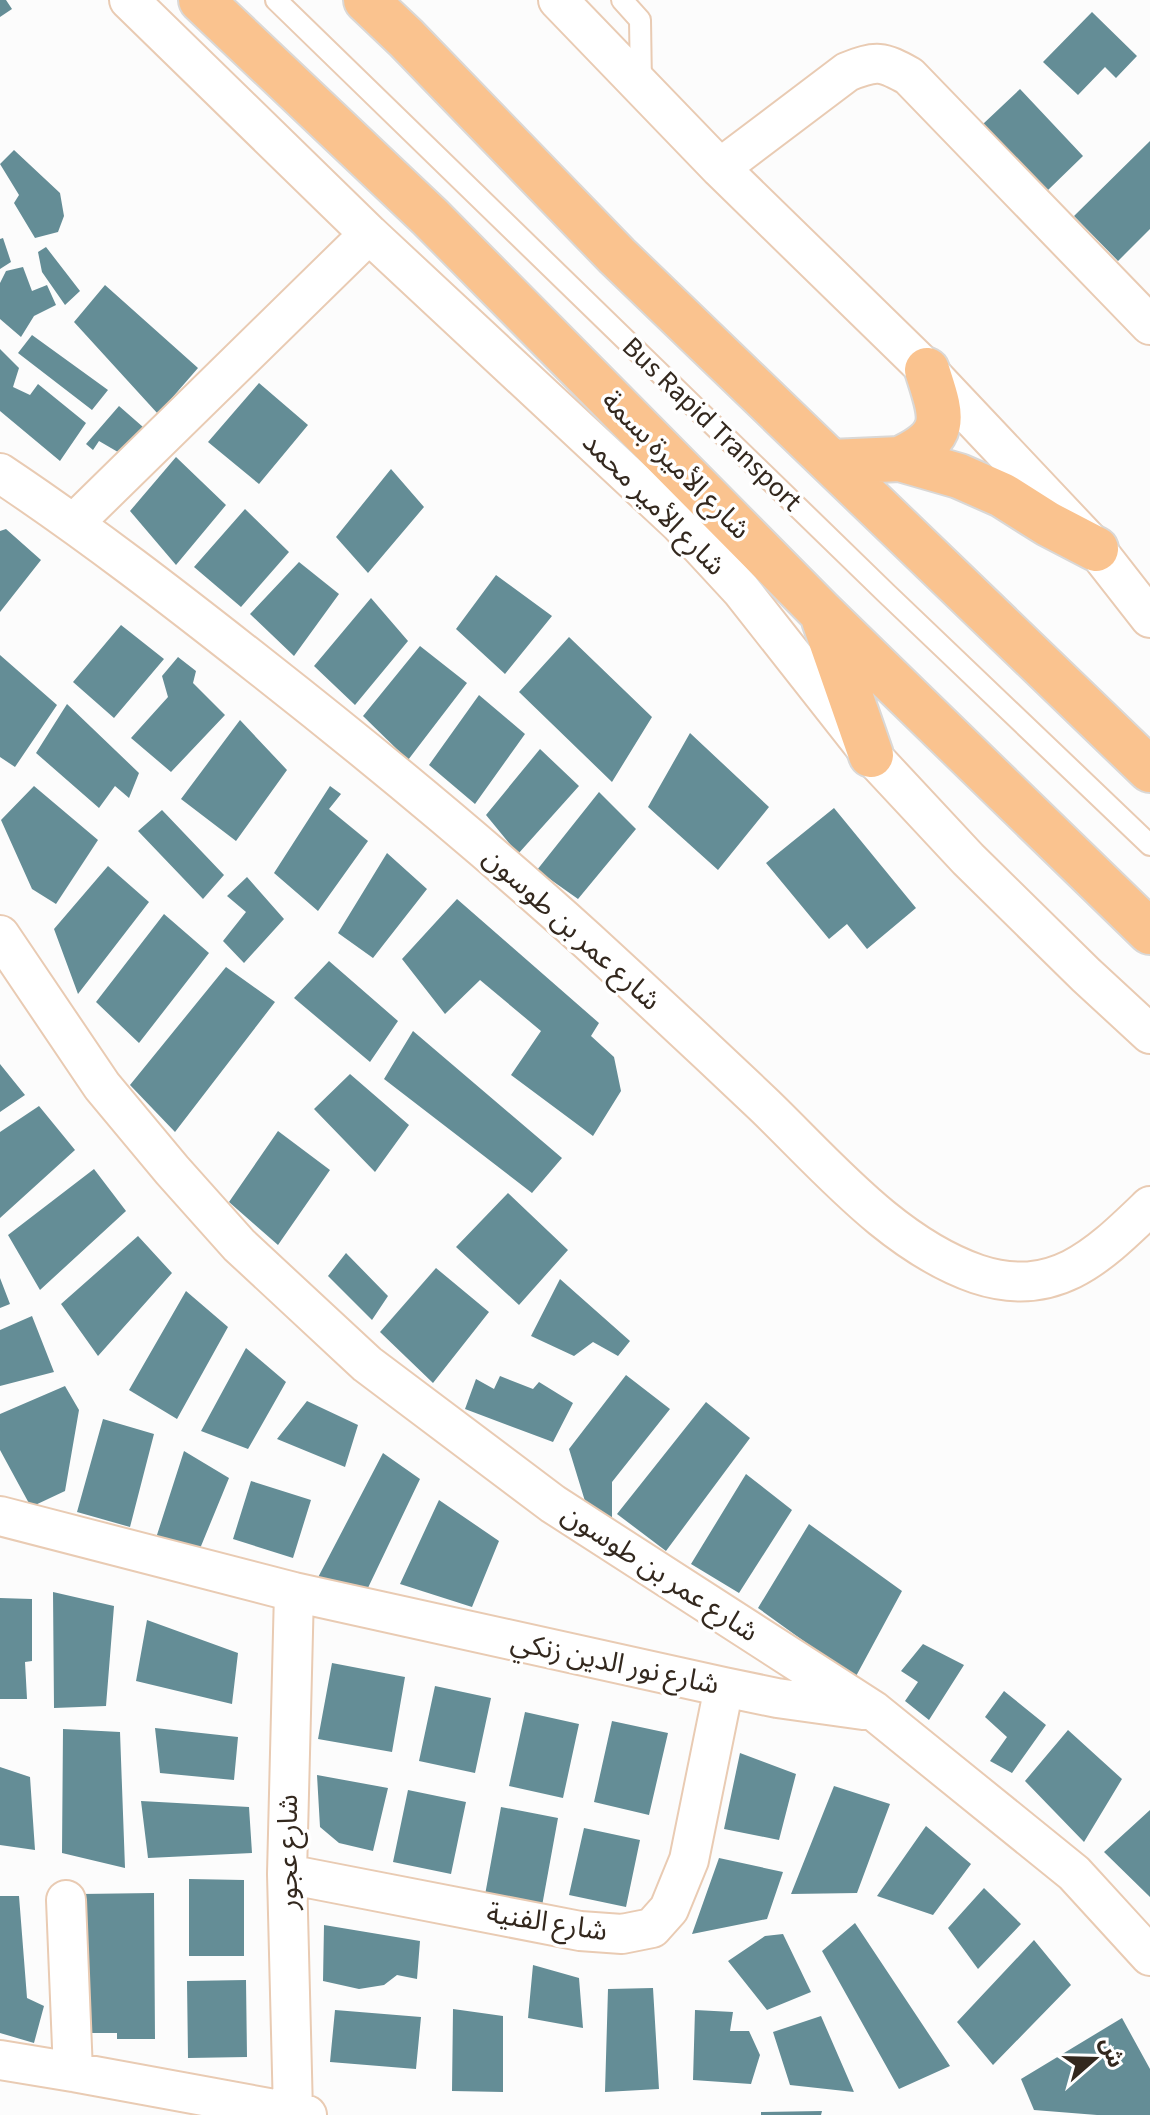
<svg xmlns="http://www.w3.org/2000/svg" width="1150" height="2115" viewBox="0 0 1150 2115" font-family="'Source Sans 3','Noto Sans Arabic',sans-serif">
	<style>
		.building { fill: #648d96 }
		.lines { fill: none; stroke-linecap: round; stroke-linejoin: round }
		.lane-casing { stroke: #e9cbb3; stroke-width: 24 }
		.street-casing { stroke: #e9cbb3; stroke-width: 42 }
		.primary-casing { stroke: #dad8d6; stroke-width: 48 }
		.lane { stroke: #fff; stroke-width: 20 }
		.street { stroke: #fff; stroke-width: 38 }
		.primary { stroke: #fac38f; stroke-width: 44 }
		.labels { text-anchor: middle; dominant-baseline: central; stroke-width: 7; stroke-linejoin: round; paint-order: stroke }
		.street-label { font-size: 28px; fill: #33281e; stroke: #fff }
	</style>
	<rect width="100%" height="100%" fill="#fcfcfc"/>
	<!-- building -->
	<path class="building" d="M0,0H6L12,9L0,17Z
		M1092,12L1137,56L1116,78L1105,67L1078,95L1043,62Z
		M1020,89L1083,156L1047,191L983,124Z
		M1150,141V229L1118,261L1074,216Z
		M14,150L60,193L64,216L58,232L35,238L14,203L19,195L0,164Z
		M3,238L11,262L0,269V239Z
		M46,247L80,291L65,305L42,272L38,252Z
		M23,267L32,291L47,285L56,305L34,316L21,337L0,319V283L6,271Z
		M105,285L198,368L158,414L74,322Z
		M32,335L108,390L92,410L18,353Z
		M0,349L19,368L13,387L30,395L38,384L86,423L60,461L0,411Z
		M259,383L308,425L259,484L208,442Z
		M119,406L143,427L123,455L99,441L93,450L86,444Z
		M176,457L226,505L176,565L130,511Z
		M391,469L424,507L368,573L336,537Z
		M245,509L289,552L241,607L194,567Z
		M6,529L41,560L0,612V531Z
		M299,562L339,594L294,656L250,614Z
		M496,575L552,616L505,674L456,629Z
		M371,598L408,641L355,705L314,666Z
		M121,625L164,659L114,718L73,682Z
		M569,637L652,717L612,782L519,692Z
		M420,646L467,683L408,760L363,716Z
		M0,655L57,705L15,767L0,757Z
		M178,657L196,671L193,683L225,715L171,772L131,738L168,697L162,676Z
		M479,695L525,734L475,804L429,765Z
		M67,704L139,773L129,798L115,786L99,808L36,753Z
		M240,720L287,770L236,841L181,799Z
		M690,733L769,807L718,870L648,807Z
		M540,749L579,786L518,854L486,815Z
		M34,786L98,840L56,904L32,889L1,820Z
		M330,786L341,794L329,809L368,841L318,911L274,873Z
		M599,792L636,829L578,899L537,870Z
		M834,808L916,908L867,949L847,924L829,939L766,863Z
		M162,810L224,875L203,899L138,831Z
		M387,853L427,889L373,958L338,933Z
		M108,866L149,902L78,994L54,929Z
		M247,877L284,919L244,963L223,941L246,912L227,896Z
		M457,899L599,1023L591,1036L614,1057L621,1091L593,1136L511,1075L541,1031L480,980L445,1014L402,959Z
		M164,914L209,953L139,1043L96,1002Z
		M329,961L398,1021L370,1062L294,998Z
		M226,967L275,1002L175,1132L130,1085Z
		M413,1031L562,1158L532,1193L384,1079Z
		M0,1064L25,1095L0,1112Z
		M350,1074L409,1125L375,1172L314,1109Z
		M39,1106L75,1150L0,1218V1132Z
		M278,1131L330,1170L278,1245L229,1202Z
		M94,1169L126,1211L40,1290L8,1235Z
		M508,1193L568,1250L519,1305L456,1247Z
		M138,1236L172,1273L98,1356L61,1304Z
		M346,1253L388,1296L372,1320L328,1276Z
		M436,1268L489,1312L433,1383L380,1332Z
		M0,1278L10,1304L0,1308Z
		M560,1279L630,1341L618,1356L593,1342L574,1356L531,1336Z
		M186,1291L228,1327L177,1419L129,1390Z
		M32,1316L54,1372L0,1386V1330Z
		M246,1348L286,1382L248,1449L201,1431Z
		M626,1375L670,1409L612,1482V1522L592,1524L569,1449Z
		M500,1376L533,1389L539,1382L573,1403L553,1442L465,1409L476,1379L494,1389Z
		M65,1386L79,1410L65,1491L31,1507L0,1450V1414Z
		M307,1401L358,1425L345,1467L277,1439Z
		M706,1402L750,1438L666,1551L617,1514Z
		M103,1419L154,1434L130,1527L77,1512Z
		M184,1451L229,1478L199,1551L156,1538Z
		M383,1453L420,1479L366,1592L313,1587Z
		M746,1474L792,1510L739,1593L691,1564Z
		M251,1481L311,1500L293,1558L233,1539Z
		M439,1500L499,1541L472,1607L400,1584Z
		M809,1524L902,1591L855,1678L758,1608Z
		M53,1592L114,1606L106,1706L54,1708Z
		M0,1598L32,1599V1661L25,1662L27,1699H0Z
		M147,1620L238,1653L232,1704L136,1681Z
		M923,1644L964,1665L929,1720L905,1701L918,1682L901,1671Z
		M332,1663L405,1677L392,1752L318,1739Z
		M435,1686L491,1698L475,1773L419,1761Z
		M1004,1691L1046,1725L1012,1773L990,1761L1007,1737L985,1717Z
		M525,1712L579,1724L563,1798L509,1786Z
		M612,1721L668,1733L649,1815L594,1802Z
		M155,1728L238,1737L234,1780L160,1773Z
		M63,1729L120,1732L125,1868L62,1853Z
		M1068,1730L1122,1779L1084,1842L1025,1781Z
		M740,1753L796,1774L779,1840L724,1829Z
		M0,1767L30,1777L35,1850L0,1845Z
		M317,1775L388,1788L373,1851L339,1843L320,1827Z
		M834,1786L890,1804L857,1893L791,1894Z
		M408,1790L466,1802L451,1874L393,1862Z
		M141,1801L249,1807L252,1853L148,1858Z
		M501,1807L558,1818L542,1906L485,1895Z
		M1150,1810V1897L1104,1852Z
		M926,1826L971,1864L933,1915L877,1896Z
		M584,1828L640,1840L626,1907L569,1895Z
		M719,1858L783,1872L767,1919L692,1934Z
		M189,1879L244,1880V1956H189Z
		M984,1888L1021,1924L978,1969L948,1928Z
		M154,1893L155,2039H117V2033H82L81,1894Z
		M0,1896H19L27,1998L44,2006L34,2043L0,2033Z
		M855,1923L950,2066L899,2089L822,1951Z
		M324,1925L420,1941L417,1979L397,1975L384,1985L359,1989L323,1981Z
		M783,1934L811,1992L767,2010L728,1961L765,1936Z
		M1034,1940L1071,1985L993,2065L957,2022Z
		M533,1965L579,1978L583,2028L528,2018Z
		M246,1980L247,2057L188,2058L187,1981Z
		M653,1988L659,2089L605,2092L608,1989Z
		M453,2009L503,2016V2092L452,2091Z
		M335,2010L421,2017L416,2069L330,2062Z
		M695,2010L733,2012L730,2031H749L760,2055L751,2084L693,2080Z
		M821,2016L854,2092L790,2085L773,2032Z
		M1122,2018L1150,2069V2115H1097L1034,2110L1021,2079Z
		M822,2111L821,2115H761V2112Z"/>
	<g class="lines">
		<defs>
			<path id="lane" d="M276,0L886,593L1150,845
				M622,0L640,20L641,85"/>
			<path id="street" d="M129,0L369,234L680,524L741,590L871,755L968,859L1086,975L1150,1034
				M558,0L720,168L927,370L1096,549L1150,618
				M720,168L847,72C877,60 882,61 909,76L1150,325
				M0,473C90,533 175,599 260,666C372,754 482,845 587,940C647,995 706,1050 765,1106C827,1166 893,1245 977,1274C1055,1300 1099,1255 1150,1206
				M74,523L369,234
				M0,935L102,1086L172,1170L239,1245L367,1364L553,1504L874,1711L1074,1873L1150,1956
				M0,1516L294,1592L724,1687L777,1698L863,1710
				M287,1874L580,1931L622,1934L652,1928L669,1909L689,1860L724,1687
				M66,1900L73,2072
				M0,2060L73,2072L307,2115
				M293,2112L287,1874L294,1592"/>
			<path id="primary" d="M201,0L430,217L820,611L1150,932
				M366,0L406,38L617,256L1150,770
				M900,459C951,435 942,417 927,370
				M831,462L900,459L959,476L1002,495L1048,524L1096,549
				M824,620L871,755"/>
		</defs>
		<!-- lane casing -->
		<use href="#lane" class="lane-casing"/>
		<!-- street casing -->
		<use href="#street" class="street-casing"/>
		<!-- primary casing -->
		<use href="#primary" class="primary-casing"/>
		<!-- lane -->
		<use href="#lane" class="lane"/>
		<!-- street -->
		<use href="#street" class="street"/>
		<!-- primary -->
		<use href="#primary" class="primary"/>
	</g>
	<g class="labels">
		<!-- street labels -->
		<g class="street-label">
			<text transform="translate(712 424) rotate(44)">Bus Rapid Transport</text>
			<text transform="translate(676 465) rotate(45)">شارع الأميرة بسمة</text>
			<text transform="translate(654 504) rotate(45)">شارع الأمير محمد</text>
			<text transform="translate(572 929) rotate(42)">شارع عمر بن طوسون</text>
			<text transform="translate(660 1573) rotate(33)">شارع عمر بن طوسون</text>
			<text transform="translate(615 1663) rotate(12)">شارع نور الدين زنكي</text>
			<text transform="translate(288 1852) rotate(-90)">شارع عجور</text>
			<text transform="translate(547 1922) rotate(9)">شارع الفنية</text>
		</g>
	</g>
	<!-- north arrow -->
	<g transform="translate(1094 2059) rotate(70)" stroke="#ffffff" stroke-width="6" paint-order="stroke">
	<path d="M0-6L14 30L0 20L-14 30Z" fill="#33281e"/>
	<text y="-12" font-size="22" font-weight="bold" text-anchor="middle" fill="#33281e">ش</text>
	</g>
</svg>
